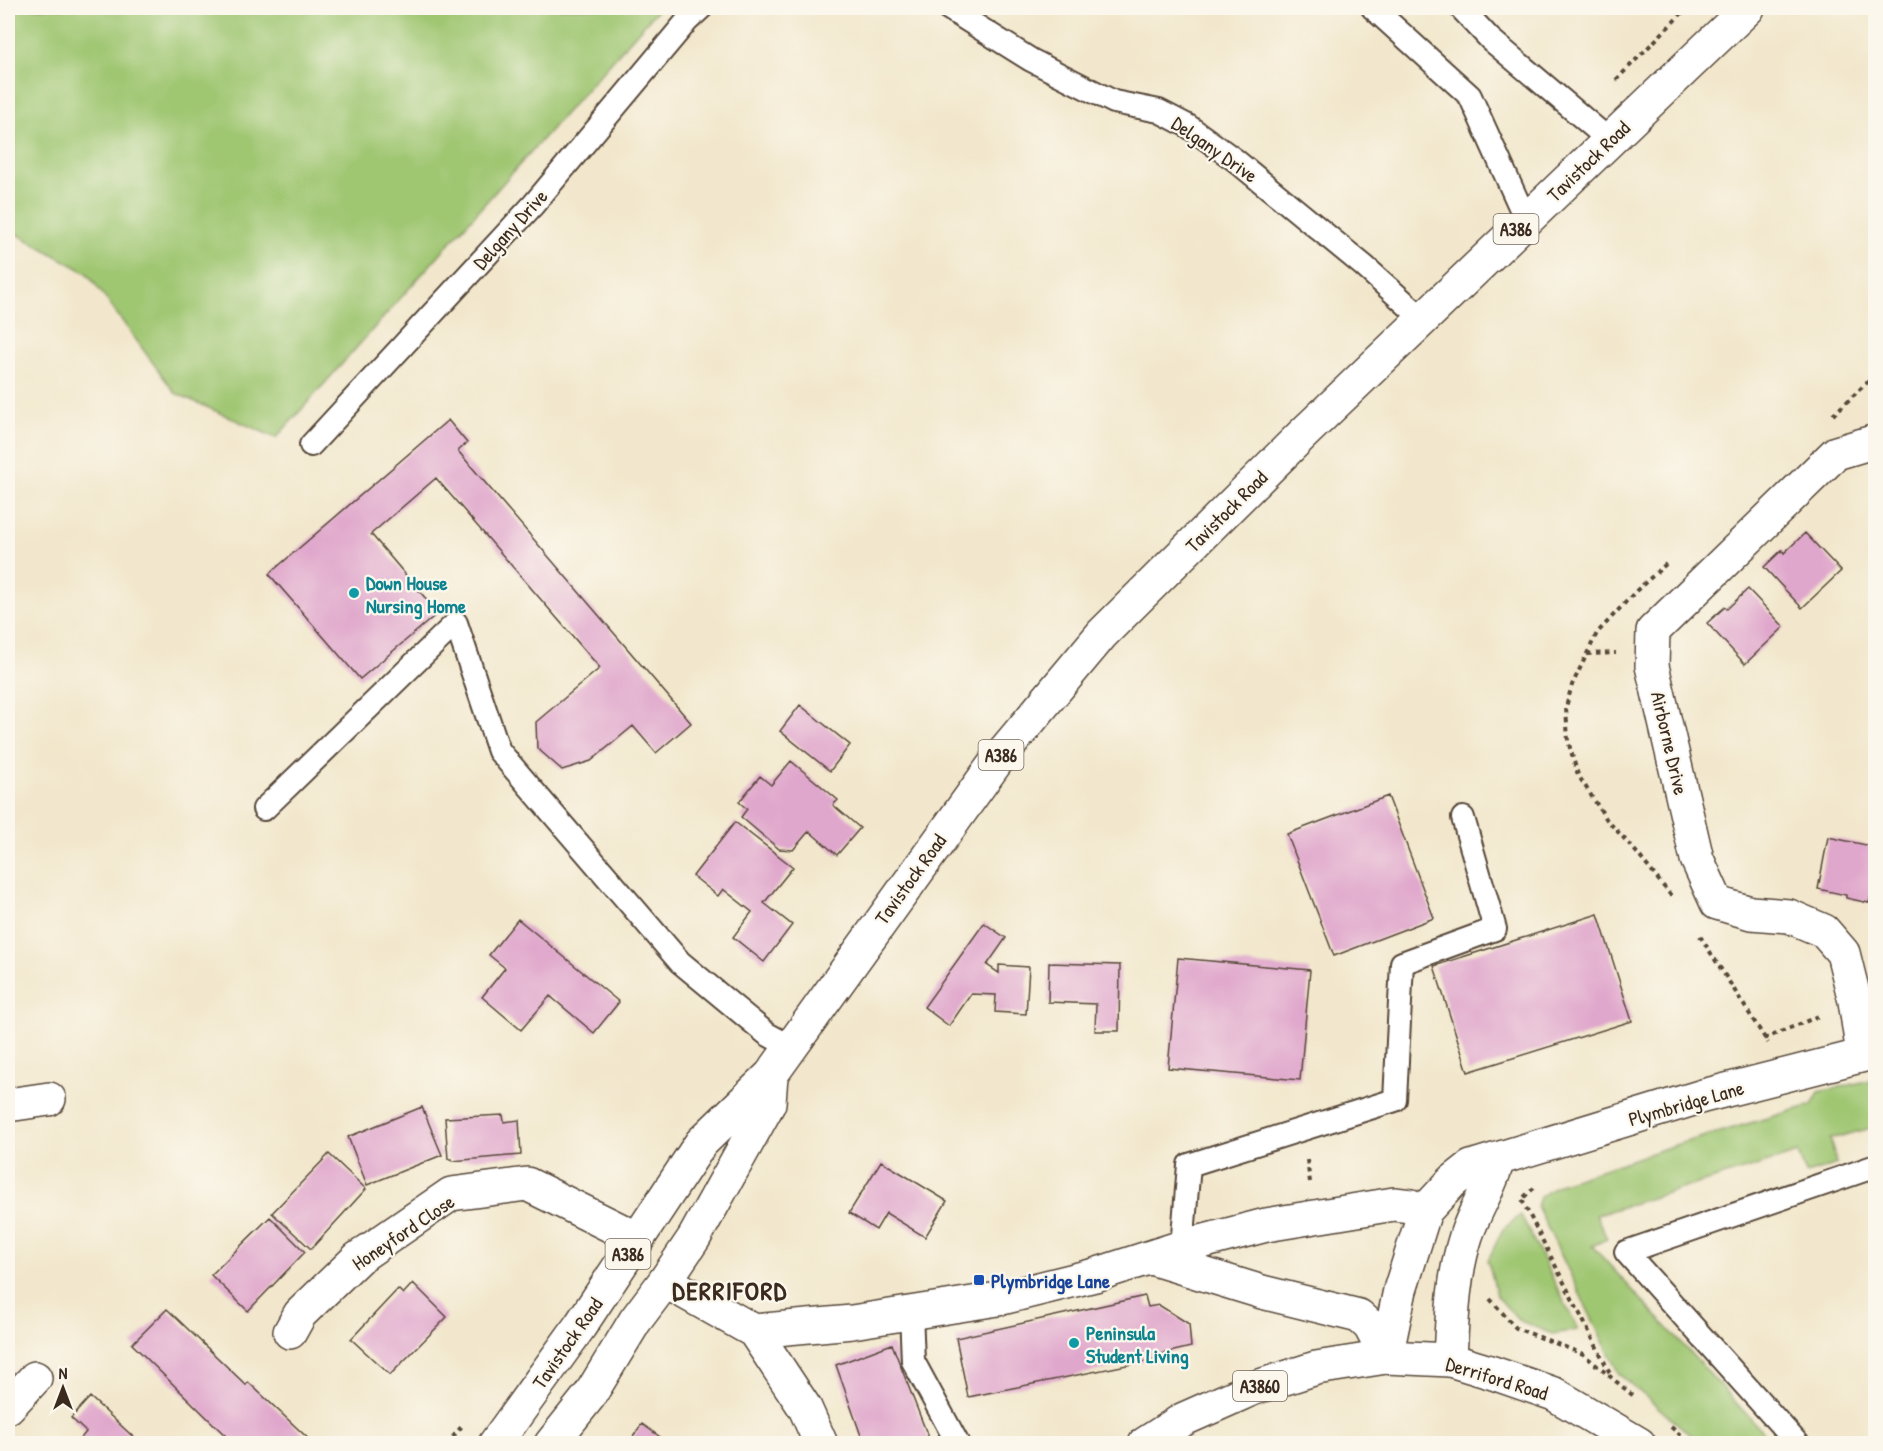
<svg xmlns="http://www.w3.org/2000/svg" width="1883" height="1451" viewBox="0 0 1883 1451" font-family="'Patrick Hand',sans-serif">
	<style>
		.green { fill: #9fc671; stroke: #6d7848; stroke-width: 1.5 }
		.building { fill: #e0a7cc }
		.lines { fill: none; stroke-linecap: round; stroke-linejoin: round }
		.service-casing { stroke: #564638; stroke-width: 26 }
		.minor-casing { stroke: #564638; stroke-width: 36 }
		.primary-casing { stroke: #564638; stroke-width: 36 }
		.trunk-casing { stroke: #564638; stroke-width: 36 }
		.path { stroke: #564638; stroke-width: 4; stroke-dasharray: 4.5 4.5; stroke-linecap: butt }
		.service { stroke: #fff; stroke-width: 22 }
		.minor { stroke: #fff; stroke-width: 33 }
		.primary { stroke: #fff; stroke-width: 33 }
		.trunk { stroke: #fff; stroke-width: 33 }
		.culture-dot { fill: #0f9aa8; stroke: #fbf7ec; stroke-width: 2 }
		.transit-dot { fill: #1a4fb4; stroke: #fbf7ec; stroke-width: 2 }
		.labels { text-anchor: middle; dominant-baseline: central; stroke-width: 4.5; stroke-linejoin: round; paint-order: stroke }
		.shield { fill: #fbf7ec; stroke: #75685c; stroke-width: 1.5 }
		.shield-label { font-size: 18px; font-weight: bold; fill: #3b2a1e }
		.street-label { font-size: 20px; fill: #3b2a1e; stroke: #fbf7ec }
		.culture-label { font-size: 20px; font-weight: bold; fill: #0d838f; stroke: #fbf7ec; text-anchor: start }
		.transit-label { font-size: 20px; font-weight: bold; fill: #164399; stroke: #fbf7ec; text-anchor: start }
		.district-label { font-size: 26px; font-weight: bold; letter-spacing: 1.5px; fill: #3b2a1e; stroke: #fbf7ec }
	</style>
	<rect width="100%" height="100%" fill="#fbf7ec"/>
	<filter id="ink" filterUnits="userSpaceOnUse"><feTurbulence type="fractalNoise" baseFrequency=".0167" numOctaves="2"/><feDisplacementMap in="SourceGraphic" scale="12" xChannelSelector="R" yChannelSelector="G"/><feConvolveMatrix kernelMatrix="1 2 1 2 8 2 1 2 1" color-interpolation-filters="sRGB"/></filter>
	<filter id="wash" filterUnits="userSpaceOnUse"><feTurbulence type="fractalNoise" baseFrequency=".008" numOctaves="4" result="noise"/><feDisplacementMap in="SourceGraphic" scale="24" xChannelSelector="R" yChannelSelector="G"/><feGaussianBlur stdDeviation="1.35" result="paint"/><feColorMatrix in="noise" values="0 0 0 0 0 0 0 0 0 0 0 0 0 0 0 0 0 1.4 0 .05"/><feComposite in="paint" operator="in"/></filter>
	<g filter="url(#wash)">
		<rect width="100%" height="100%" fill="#f2e7cc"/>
		<!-- green -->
		<path class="green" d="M8,8H659L276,438L175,393L87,273L8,229Z
			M1875,1079V1127L1830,1139L1837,1164L1806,1174L1798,1153L1596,1215L1607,1239L1592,1246L1773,1443H1700L1619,1374L1537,1206L1540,1197L1559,1184L1675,1145L1812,1105L1819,1092Z
			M1521,1215L1578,1330L1552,1334L1518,1320L1497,1296L1488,1260L1503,1229Z"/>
		<g id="blocks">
			<!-- building -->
			<path class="building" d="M448,420L467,443L458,451L691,723L656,753L633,726L591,761L562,770L537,748L536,722L600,668L436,478L371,534L438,613L360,679L269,574Z
				M1805,533L1841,571L1802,608L1764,567L1782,550L1784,553Z
				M1748,589L1784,627L1745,664L1707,623L1725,607L1727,609Z
				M800,705L850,745L830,771L780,731Z
				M791,761L838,800L833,805L860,828L837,855L809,831L793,850L779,849L741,817L747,809L739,802L760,776L771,785Z
				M1388,796L1434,918L1334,956L1287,834Z
				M735,822L793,867L764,903L792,925L764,962L733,937L752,912L723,889L718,896L693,876Z
				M1828,837L1876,847V874L1869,903L1846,898V895L1818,889Z
				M1598,914L1632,1021L1468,1072L1434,966Z
				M518,919L619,1002L594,1033L550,996L521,1030L482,997L505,968L489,955Z
				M984,923L1006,938L987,965L999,973V965L1029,967L1026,1014L995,1012L996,995L971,994L949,1026L924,1007Z
				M1178,958L1310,970L1300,1080L1168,1068Z
				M1049,963L1120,965L1119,1031H1095L1096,1004L1048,1002Z
				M422,1107L442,1155L367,1185L348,1137Z
				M503,1115L504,1122L519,1120L521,1155L452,1161V1159H448L445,1118Z
				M329,1154L366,1189L311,1249L272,1213Z
				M881,1161L947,1201L925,1237L886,1213L876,1230L849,1213Z
				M270,1217L305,1252L248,1311L211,1275Z
				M413,1283L447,1317L390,1375L351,1339L398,1289L403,1294Z
				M1145,1296L1148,1307L1159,1305L1189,1324L1191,1347L1161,1354L1162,1358L968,1397L956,1338Z
				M167,1309L246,1385L248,1382L314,1444H234L132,1344Z
				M892,1344L931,1444H864L836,1365Z
				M90,1397L141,1444H76L86,1432L71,1418Z
				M642,1424L670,1444H628Z"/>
		</g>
	</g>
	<g filter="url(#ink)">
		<use href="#blocks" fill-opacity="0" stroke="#564638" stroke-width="1.5"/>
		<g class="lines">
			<defs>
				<path id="service" d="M948,8L1031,60L1114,102L1159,111L1188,126L1235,160L1364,266L1423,319
					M1373,8L1470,96L1526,220
					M1461,8L1490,39L1609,140
					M311,445L533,205L687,21L701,8
					M264,809L456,623L499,751L680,962L767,1034L791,1047
					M1182,1247L1189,1165L1395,1100L1402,963L1495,929L1463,818
					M911,1312L913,1361L958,1444
					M1798,1444L1626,1252L1876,1166"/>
				<path id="minor" d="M1863,1054L1855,1001L1843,953L1824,931L1789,916L1751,913L1717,903L1697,859L1652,666L1653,631L1836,453L1876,441
					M8,1105L49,1099
					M1151,1258L1262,1292L1359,1316L1370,1326L1386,1357
					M665,1281L754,1331L805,1408L821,1444
					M754,1331L852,1322L998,1299L1095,1275L1182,1247L1266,1225L1394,1204L1411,1206L1425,1211
					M290,1332L300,1314L358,1258L451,1194L527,1184L638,1239
					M1386,1357L1400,1290L1425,1211L1452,1182L1471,1167L1703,1096L1876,1052
					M1450,1360C1452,1318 1453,1276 1466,1236C1475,1209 1491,1187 1498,1159
					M8,1407L35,1378"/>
				<path id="primary" d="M1145,1444L1184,1419L1254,1388L1316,1368L1386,1357L1450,1360L1493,1373L1554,1394L1639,1444"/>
				<path id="trunk" d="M495,1444L580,1326L701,1143L771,1075L1001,755L1102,634L1302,435L1748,8
					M551,1444L590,1395L635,1321L665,1281L694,1238L769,1103L771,1075"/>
			</defs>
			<!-- service casing -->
			<use href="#service" class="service-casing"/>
			<!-- minor casing -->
			<use href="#minor" class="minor-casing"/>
			<!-- primary casing -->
			<use href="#primary" class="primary-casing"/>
			<!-- trunk casing -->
			<use href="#trunk" class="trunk-casing"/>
			<!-- path -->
			<path class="path" d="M1616,80L1687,8
				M1833,415L1876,374
				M1666,564L1636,591L1597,633L1572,685L1566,707L1568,741L1578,775L1607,820L1632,847L1673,898
				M1587,654L1616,653
				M1700,936L1768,1043
				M1764,1039L1821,1015
				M1307,1160L1310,1182
				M1524,1197L1536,1186
				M1522,1200L1611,1375
				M1490,1299L1516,1328L1583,1354L1636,1398
				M1671,1427L1691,1444
				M447,1444L462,1426"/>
			<!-- service -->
			<use href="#service" class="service"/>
			<!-- minor -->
			<use href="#minor" class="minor"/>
			<!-- primary -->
			<use href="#primary" class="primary"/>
			<!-- trunk -->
			<use href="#trunk" class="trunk"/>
		</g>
	</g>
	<!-- markers -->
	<g class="culture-dot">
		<circle cx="354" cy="593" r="6"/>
		<circle cx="1074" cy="1343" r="6"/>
	</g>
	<rect class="transit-dot" x="973" y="1274" width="12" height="12" rx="3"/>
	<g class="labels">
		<!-- shield labels -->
		<g class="shield">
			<rect x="1493.5" y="214" width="45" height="30" rx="4.5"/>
			<rect x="978.5" y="740" width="45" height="30" rx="4.5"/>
			<rect x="605.5" y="1239" width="45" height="30" rx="4.5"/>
			<rect x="1233" y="1371" width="54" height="30" rx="4.5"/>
		</g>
		<g class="shield-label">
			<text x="1516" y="229">A386</text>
			<text x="1001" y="755">A386</text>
			<text x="628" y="1254">A386</text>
			<text x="1260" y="1386">A3860</text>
		</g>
		<!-- street labels -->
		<g class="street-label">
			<text transform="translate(1215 149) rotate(35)">Delgany Drive</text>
			<text transform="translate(1588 161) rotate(-44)">Tavistock Road</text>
			<text transform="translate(510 229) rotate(-48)">Delgany Drive</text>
			<text transform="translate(1226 511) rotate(-45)">Tavistock Road</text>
			<text transform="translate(1670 743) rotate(77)">Airborne Drive</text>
			<text transform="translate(910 879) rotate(-54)">Tavistock Road</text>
			<text transform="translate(1686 1103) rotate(-16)">Plymbridge Lane</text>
			<text transform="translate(403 1232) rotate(-34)">Honeyford Close</text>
			<text transform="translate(567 1343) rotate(-55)">Tavistock Road</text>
			<text transform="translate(1497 1378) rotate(17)">Derriford Road</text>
		</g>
		<!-- culture labels -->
		<g class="culture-label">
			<text x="366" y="582">Down House<tspan x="366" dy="23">Nursing Home</tspan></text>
			<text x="1086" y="1332">Peninsula<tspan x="1086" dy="23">Student Living</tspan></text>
		</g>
		<!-- transit labels -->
		<g class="transit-label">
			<text x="991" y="1280">Plymbridge Lane</text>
		</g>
		<!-- district labels -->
		<g class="district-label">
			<text x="730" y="1290">DERRIFORD</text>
		</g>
	</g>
	<!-- margin -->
	<rect width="1883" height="1451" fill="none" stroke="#fbf7ec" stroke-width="30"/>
	<!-- north arrow -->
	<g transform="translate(63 1388)" stroke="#fbf7ec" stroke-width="4.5" paint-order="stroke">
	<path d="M0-4.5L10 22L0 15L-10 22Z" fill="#3b2a1e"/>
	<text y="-9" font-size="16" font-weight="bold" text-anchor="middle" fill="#3b2a1e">N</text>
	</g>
</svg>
